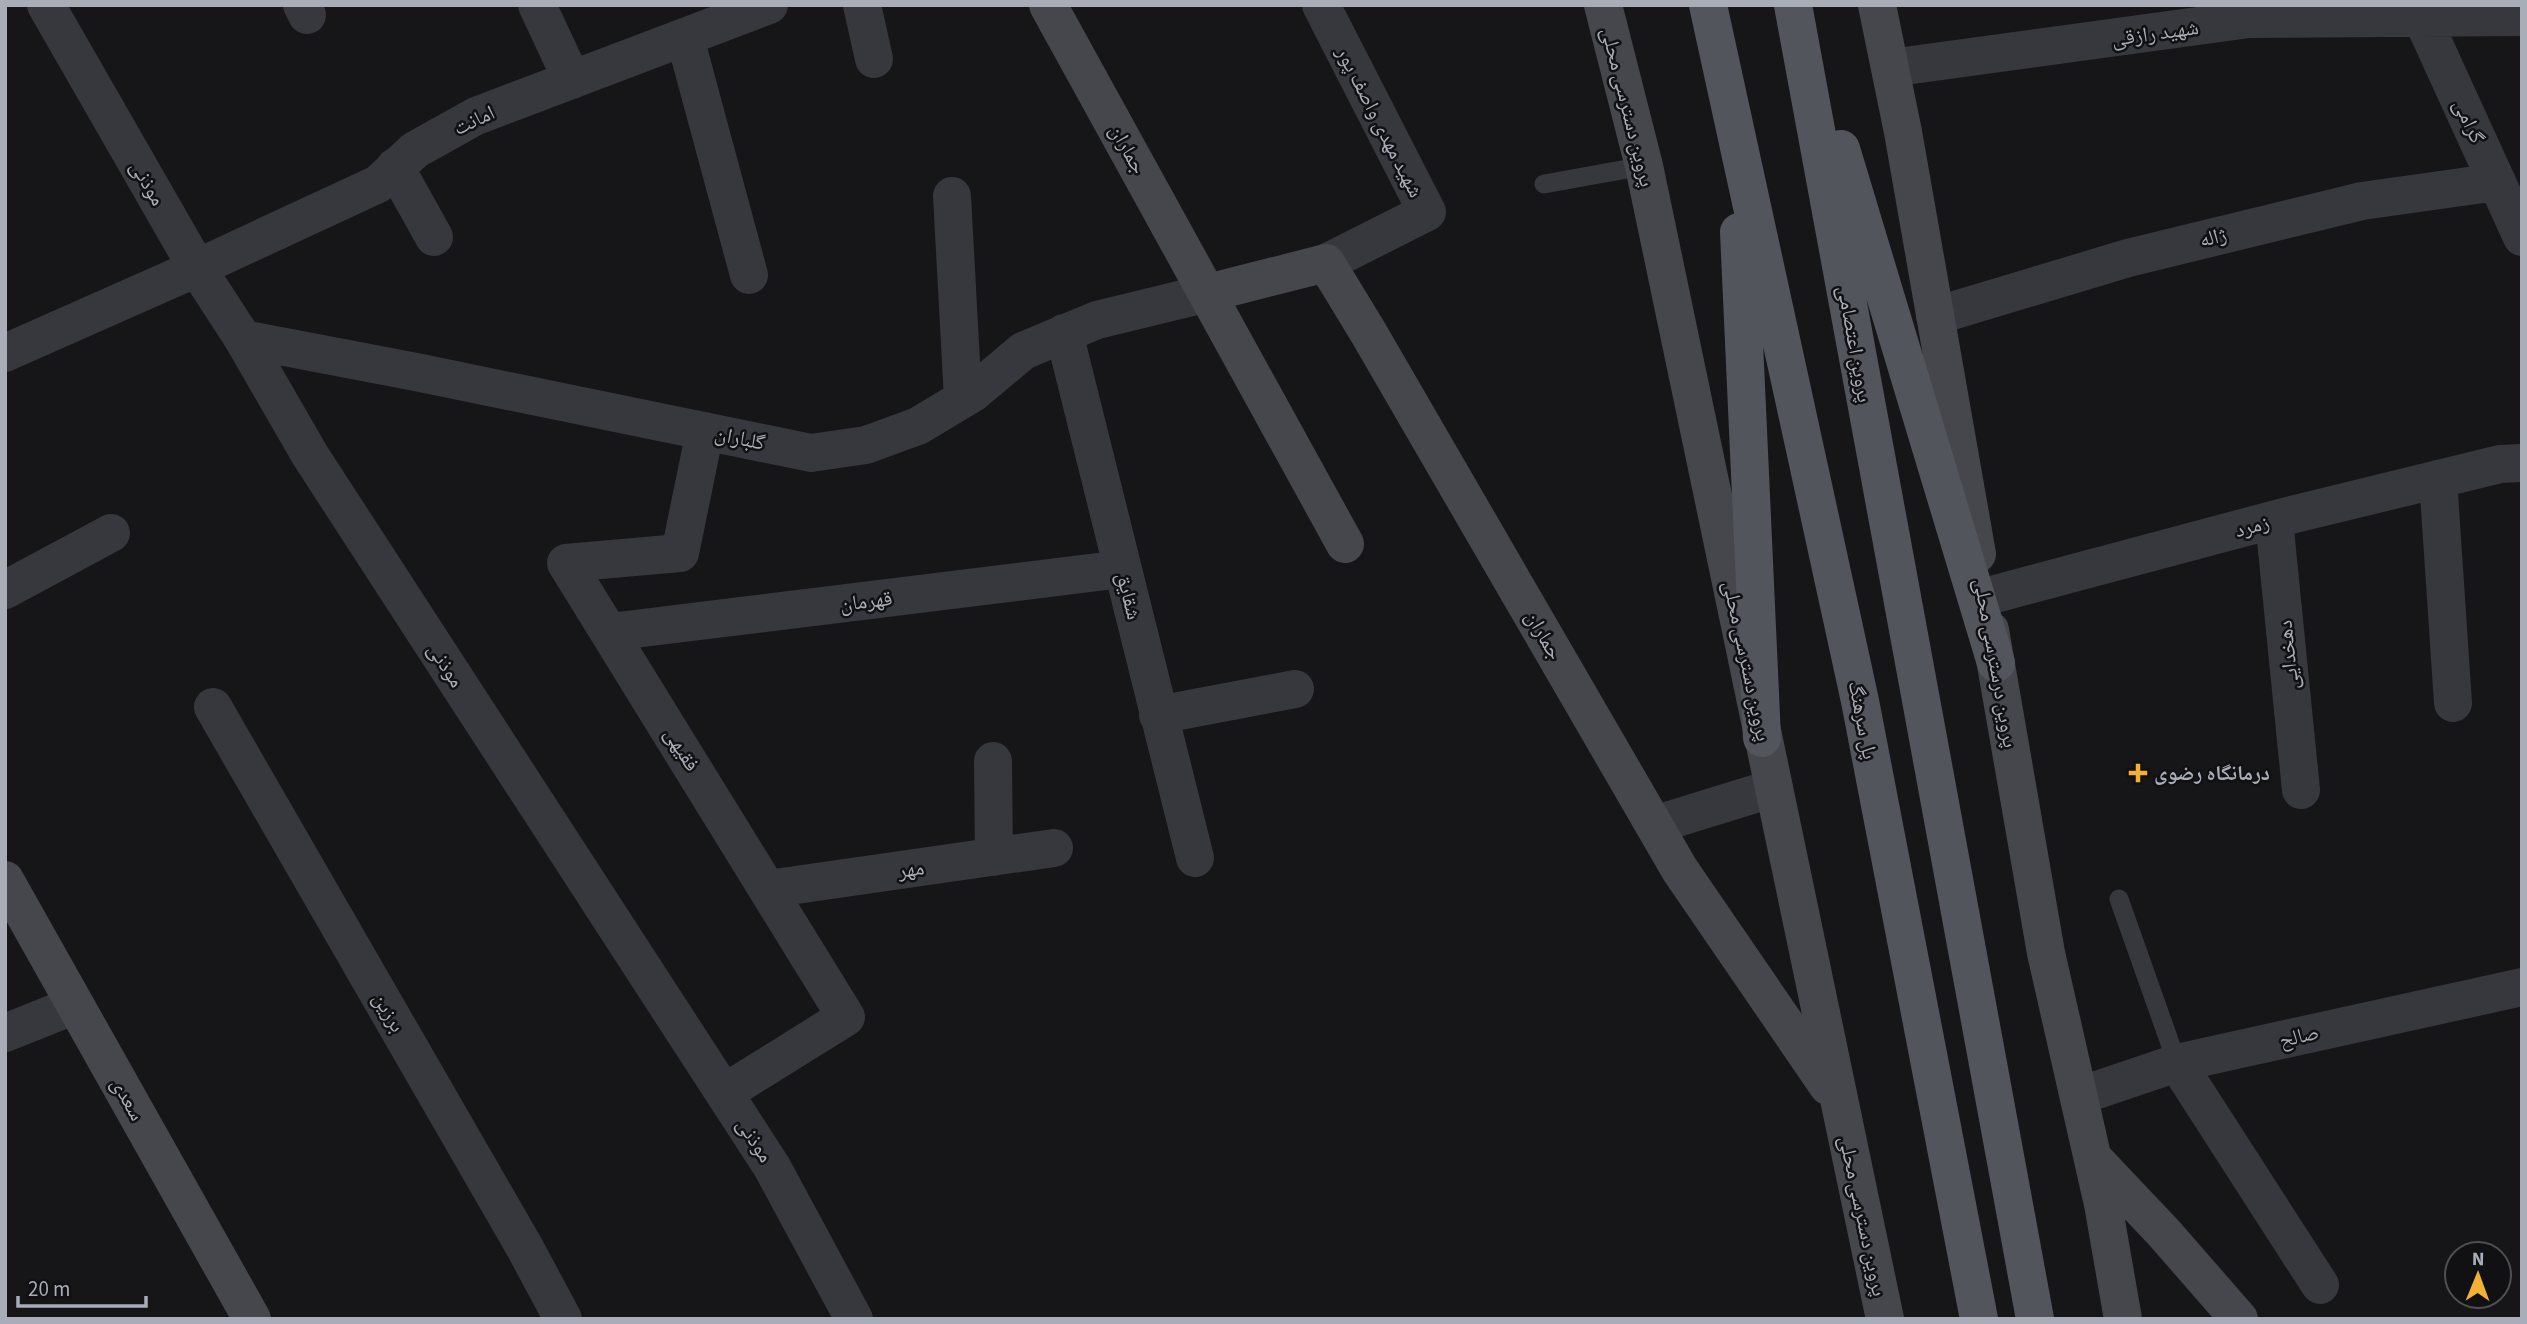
<svg xmlns="http://www.w3.org/2000/svg" width="2527" height="1324" viewBox="0 0 2527 1324" font-family="'Source Sans 3','Noto Naskh Arabic',sans-serif">
	<style>
		.lines { fill: none; stroke-linecap: round; stroke-linejoin: round }
		.lane { stroke: #37383d; stroke-width: 19 }
		.street { stroke: #37383d; stroke-width: 38 }
		.secondary { stroke: #45474d; stroke-width: 38 }
		.primary { stroke: #53555c; stroke-width: 38 }
		.poi-dot { fill: #f2b134; stroke: #111113; stroke-width: 2.5 }
		.labels { text-anchor: middle; dominant-baseline: central; stroke-width: 5; stroke-linejoin: round; paint-order: stroke }
		.street-label { font-size: 21px; fill: #a8adb8; stroke: #111113 }
		.poi-label { font-size: 21px; font-weight: bold; fill: #a8adb8; stroke: #111113; text-anchor: start }
	</style>
	<rect width="100%" height="100%" fill="#161618"/>
	<g class="lines">
		<!-- lane -->
		<path class="lane" d="M1544,184L1644,166
			M2119,899L2177,1063"/>
		<!-- street -->
		<path class="street" d="M46,5L197,268L243,339L310,455L772,1167L854,1319
			M302,5L307,15
			M537,5L572,80
			M862,5L874,59
			M1321,5L1427,212L1326,263
			M2416,5L2522,237
			M685,38L749,275
			M1890,68L2249,19L2522,17
			M395,167L434,237
			M952,196L963,399
			M1935,316L2128,258L2362,201L2497,182
			M1064,333L1195,858
			M243,339L416,372L811,453L866,445L918,426L973,393L1023,351L1097,320L1208,293
			M5,353L197,268L378,184L415,150L476,116L769,5
			M705,431L680,553L566,563L846,1017L724,1093
			M2438,479L2453,703
			M2274,520L2301,790
			M5,590L111,533
			M1984,597L2291,515L2500,464L2522,463
			M610,632L1122,569
			M213,707L525,1248L563,1319
			M1158,715L1295,689
			M993,761L994,857
			M1654,825L1774,788
			M768,889L1054,848
			M5,1033L75,1005
			M2177,1063L2320,1285
			M2079,1096L2177,1063L2522,987"/>
		<!-- secondary -->
		<path class="secondary" d="M1048,5L1345,544
			M1603,5L1644,166L1885,1319
			M1877,5L1903,132L1977,554
			M1208,293L1326,263L1368,332L1680,870L1828,1086
			M1990,630L2046,953L2103,1204L2123,1319
			M5,880L252,1319
			M2093,1158L2164,1233L2239,1319"/>
		<!-- primary -->
		<path class="primary" d="M1708,5L1860,701L1979,1319
			M1793,5L2035,1319
			M1841,149L1996,663
			M1739,232L1762,738"/>
	</g>
	<!-- markers -->
	<path class="poi-dot" d="M2134.5 762.5h7v7h7v7h-7v7h-7v-7h-7v-7h7z"/>
	<g class="labels">
		<!-- street labels -->
		<g class="street-label">
			<text transform="translate(2155 33) rotate(-8)">شهید رازقی</text>
			<text transform="translate(1628 107) rotate(76)">پروین دسترسی محلی</text>
			<text transform="translate(474 120) rotate(-25)">امانت</text>
			<text transform="translate(2469 121) rotate(65)">گرامی</text>
			<text transform="translate(1380 122) rotate(63)">شهید مهدی واصف پور</text>
			<text transform="translate(1128 149) rotate(61)">جماران</text>
			<text transform="translate(148 183) rotate(60)">موذنی</text>
			<text transform="translate(2213 237) rotate(-14)">ژاله</text>
			<text transform="translate(1855 344) rotate(80)">پروین اعتصامی</text>
			<text transform="translate(740 438) rotate(12)">گلباران</text>
			<text transform="translate(2252 526) rotate(-15)">زمرد</text>
			<text transform="translate(1129 596) rotate(76)">شقایق</text>
			<text transform="translate(866 601) rotate(-7)">قهرمان</text>
			<text transform="translate(1544 635) rotate(60)">جماران</text>
			<text transform="translate(2288 655) rotate(-96)">دهخدایی</text>
			<text transform="translate(1747 661) rotate(78)">پروین دسترسی محلی</text>
			<text transform="translate(1996 663) rotate(80)">پروین درسترسی محلی</text>
			<text transform="translate(446 665) rotate(57)">موذنی</text>
			<text transform="translate(1863 720) rotate(79)">پل سرهنگ</text>
			<text transform="translate(682 749) rotate(58)">فقیهی</text>
			<text transform="translate(911 869) rotate(-8)">مهر</text>
			<text transform="translate(389 1012) rotate(60)">برزین</text>
			<text transform="translate(2299 1036) rotate(-13)">صالح</text>
			<text transform="translate(128 1099) rotate(61)">سعدی</text>
			<text transform="translate(755 1140) rotate(57)">موذنی</text>
			<text transform="translate(1863 1216) rotate(78)">پروین دسترسی محلی</text>
		</g>
		<!-- poi labels -->
		<g class="poi-label">
			<text x="2154" y="773">درمانگاه رضوی</text>
		</g>
	</g>
	<!-- border -->
	<rect width="2527" height="1324" fill="none" stroke="#a8adb8" stroke-width="14"/>
	<!-- north arrow -->
	<g transform="translate(2478 1275) rotate(1)"><circle r="33" fill="#111113" stroke="#4d4f55" stroke-width="2"/>
	<path d="M0-5L12 26L0 18L-12 26Z" fill="#f2b134"/>
	<text y="-10" font-size="19" font-weight="bold" text-anchor="middle" fill="#a8adb8">N</text>
	</g>
	<!-- scale -->
	<path d="M18 1296v10h128v-10" fill="none" stroke="#a8adb8" stroke-width="3.5"/>
	<text x="28" y="1296" font-size="21" fill="#a8adb8" stroke="#111113" stroke-width="5" paint-order="stroke">20 m</text>
</svg>
